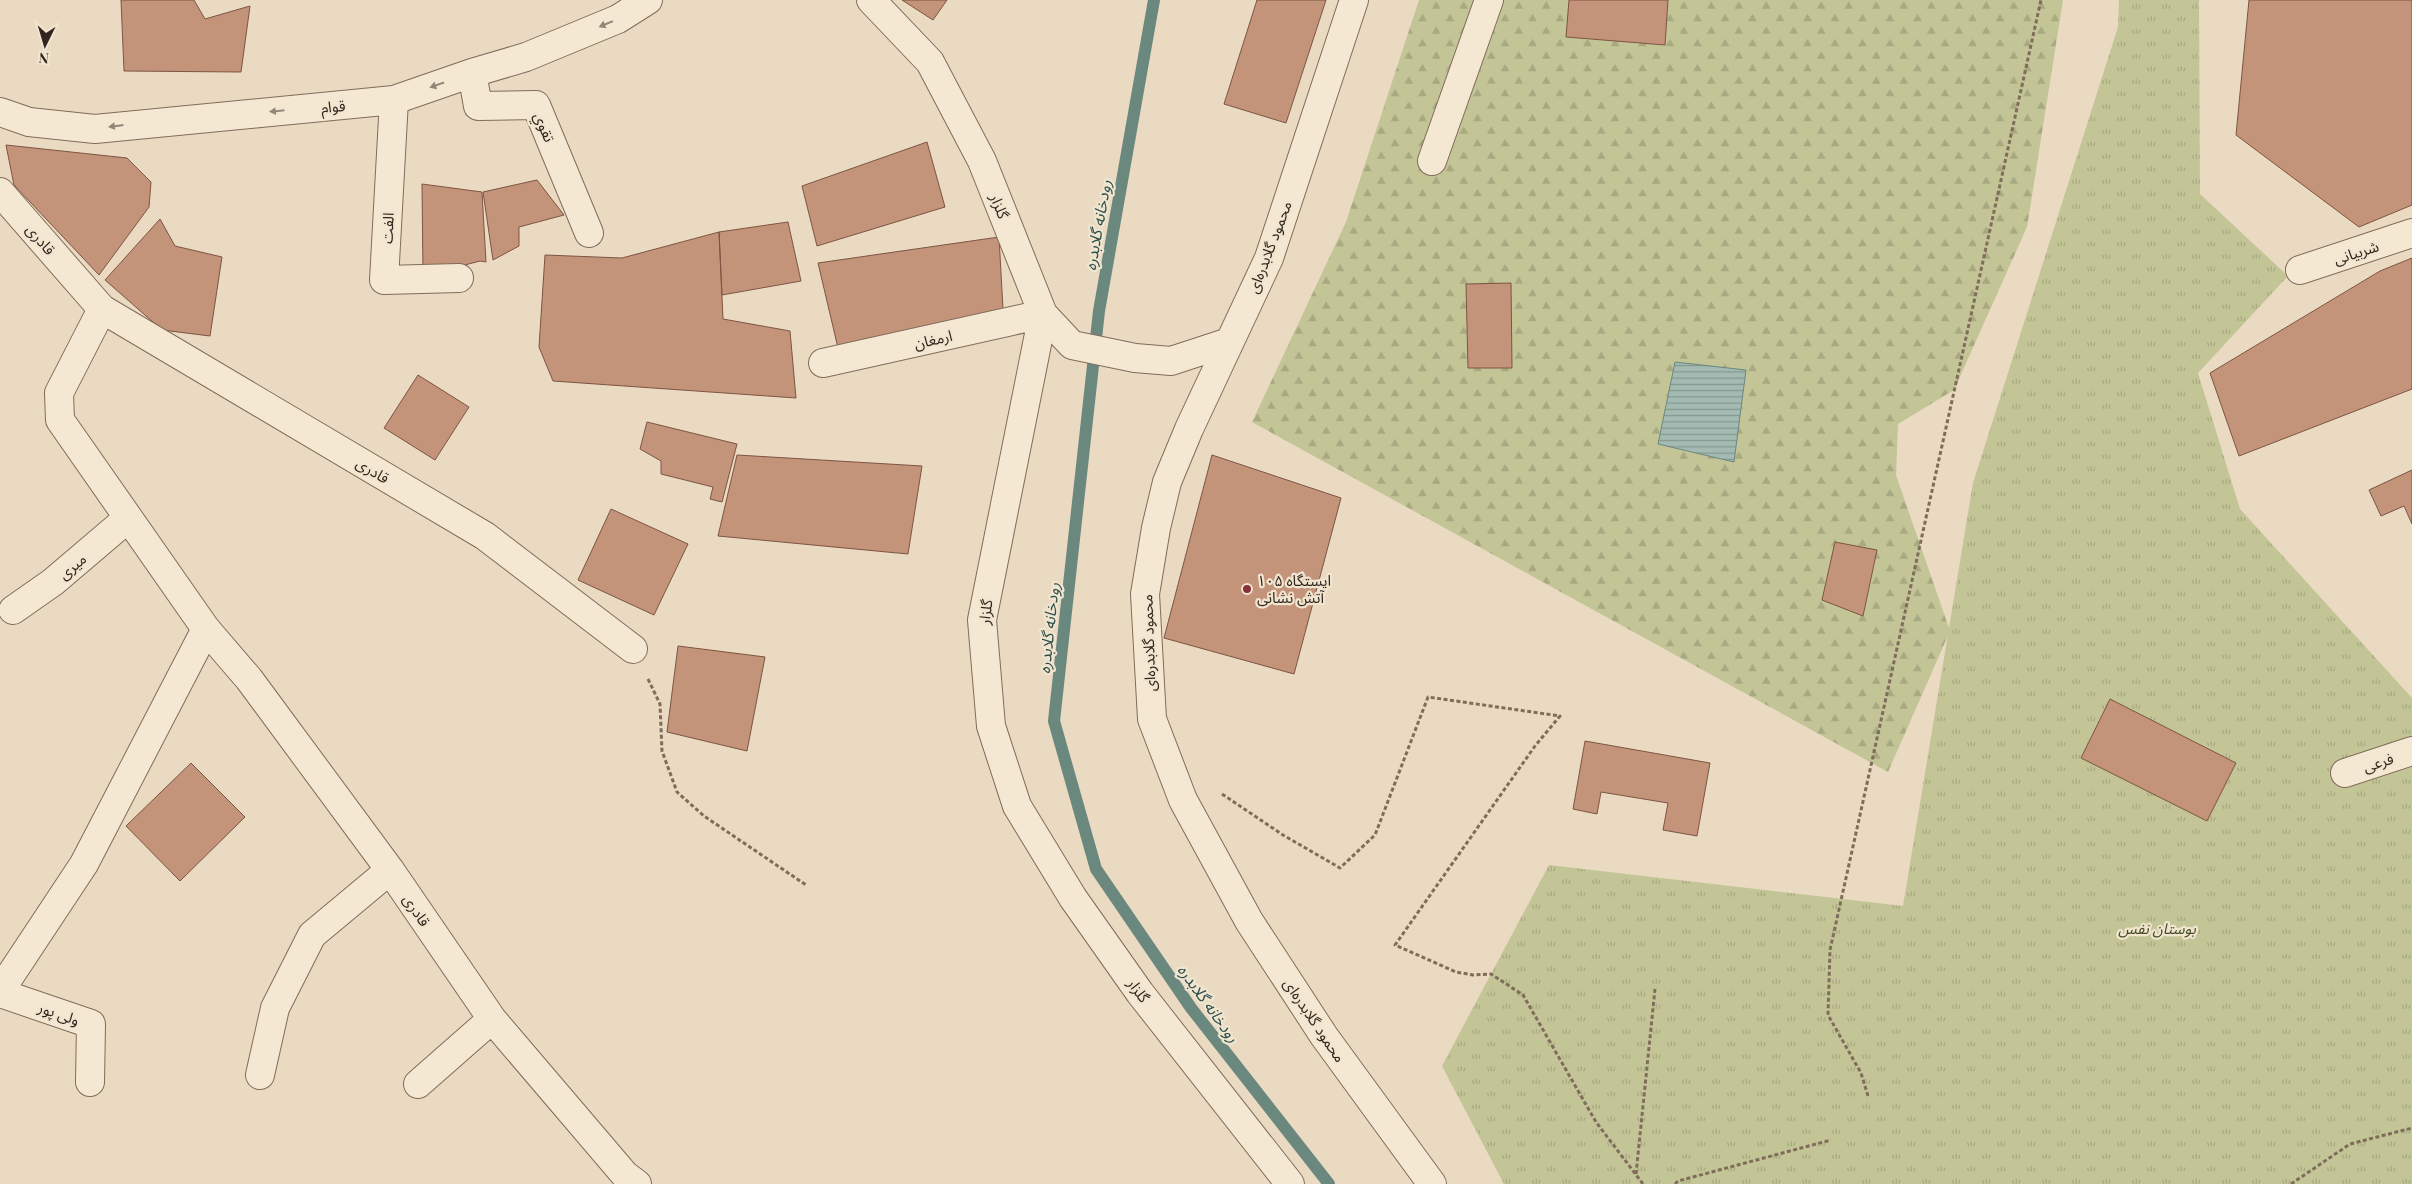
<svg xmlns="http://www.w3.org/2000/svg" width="2412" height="1184" viewBox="0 0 2412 1184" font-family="'Playfair Display','Noto Sans Arabic',serif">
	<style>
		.grass { fill: url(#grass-tufts) }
		.forest { fill: url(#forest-firs) }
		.water { fill: url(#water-rules); stroke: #6b887f }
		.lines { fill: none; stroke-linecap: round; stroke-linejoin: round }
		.stream { stroke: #6b887f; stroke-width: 12 }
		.building { fill: #c3937a; stroke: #7d5543 }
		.minor-casing { stroke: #806c5a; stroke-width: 30 }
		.path { stroke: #806c5a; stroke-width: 3; stroke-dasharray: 4 2.5; stroke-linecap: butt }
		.minor { stroke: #f5e8d3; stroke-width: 28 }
		.oneway { fill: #938678 }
		.poi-dot { fill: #893138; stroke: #f1e5d0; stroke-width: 2 }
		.labels { text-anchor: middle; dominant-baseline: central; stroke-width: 4.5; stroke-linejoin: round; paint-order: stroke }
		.street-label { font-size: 15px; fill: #31251d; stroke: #f1e5d0 }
		.poi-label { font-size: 15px; fill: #31251d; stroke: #f1e5d0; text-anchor: start }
		.park-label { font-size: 15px; font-style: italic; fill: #454c26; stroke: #f1e5d0 }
		.water-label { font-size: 16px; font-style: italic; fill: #2e504b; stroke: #f1e5d0 }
	</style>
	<defs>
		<pattern id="grass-tufts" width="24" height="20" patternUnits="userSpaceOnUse" patternTransform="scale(1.25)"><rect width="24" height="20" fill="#c3c596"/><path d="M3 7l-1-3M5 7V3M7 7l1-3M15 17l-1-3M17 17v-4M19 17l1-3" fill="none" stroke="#a8a981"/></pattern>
		<pattern id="forest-firs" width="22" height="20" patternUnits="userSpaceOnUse" patternTransform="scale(1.25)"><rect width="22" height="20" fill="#c3c596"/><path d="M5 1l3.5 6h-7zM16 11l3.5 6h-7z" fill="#a8a981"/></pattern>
		<pattern id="water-rules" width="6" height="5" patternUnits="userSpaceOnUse" patternTransform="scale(1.25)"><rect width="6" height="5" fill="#a3bbb2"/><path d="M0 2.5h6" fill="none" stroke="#859890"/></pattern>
	</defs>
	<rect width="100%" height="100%" fill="#e9dac1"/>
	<!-- grass -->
	<path class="grass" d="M2119,0H2199L2200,194L2288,276L2198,373L2240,509L2412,698V1184H1504L1442,1066L1549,865L1903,906L1973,483L2118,27Z"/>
	<!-- forest -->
	<path class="forest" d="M1419,0H2063L2027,227L1954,390L1898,424L1896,475L1950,631L1888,772L1252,422L1346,222Z"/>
	<!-- water -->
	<path class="water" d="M1675,362L1746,370L1734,462L1658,444Z"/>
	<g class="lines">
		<!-- stream -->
		<path class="stream" d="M1154,0L1099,311L1054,721L1096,869L1191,1008L1329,1184"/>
	</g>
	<!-- building -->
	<path class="building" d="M121,0H194L205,19L250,6L241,72L124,71Z
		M902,0H947L933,20Z
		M1257,0H1326L1286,123L1224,104Z
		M1569,0H1668L1665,45L1566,37Z
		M2249,0H2412V205L2359,227L2236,135Z
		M927,142L945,207L817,246L802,186Z
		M6,145L127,158L151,182L149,207L99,275L14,185Z
		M537,180L564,215L519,227V246L493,260L483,192Z
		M422,184L482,192L486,262L480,261L423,276Z
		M160,219L175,246L222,257L210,336L162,330L105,280Z
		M788,222L801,281L722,295L719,232Z
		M719,232L723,319L790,331L796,398L553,381L539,347L545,255L622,258Z
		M999,237L1003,309L838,348L818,263Z
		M2412,258V389L2239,456L2210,373L2380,271Z
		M1511,283L1512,368H1468L1466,284Z
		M418,375L469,407L435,460L384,428Z
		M647,422L737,444L722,502L710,499L713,487L661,474V461L640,449Z
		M737,455L922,466L908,554L718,536Z
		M1212,455L1341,498L1294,674L1164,638Z
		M2412,470V524L2404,506L2381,516L2369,490Z
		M611,509L688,544L654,615L578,580Z
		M1835,542L1877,550L1863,616L1822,600Z
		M678,646L765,657L747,751L667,732Z
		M2110,699L2236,763L2207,821L2081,758Z
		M1585,741L1710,763L1697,836L1663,830L1668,803L1601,792L1597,814L1573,809Z
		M191,763L245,817L180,881L126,826Z"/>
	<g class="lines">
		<defs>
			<path id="minor" d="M871,0L930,62L982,161L1043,314L982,620L991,726L1017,806L1073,898L1140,993L1290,1184
				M1354,0L1269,258L1189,429L1167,482L1156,528L1145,594L1152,719L1183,800L1249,921L1324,1036L1432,1184
				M472,73L478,106L536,105L589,233
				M394,100L384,280L459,278
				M0,112L29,122L95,129L394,100L472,73L526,57L618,19L648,0
				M1432,161L1489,0
				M0,192L102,309L485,536L633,649
				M2300,270L2412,233
				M102,309L59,393L60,420L206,629L249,679L390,870L492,1019L625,1175L637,1184
				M1043,314L1072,345L1135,358L1171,361L1229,342
				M823,363L1043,314
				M13,610L53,582L127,519
				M2345,773L2412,751
				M0,991L84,864L206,629
				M0,993L91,1024L90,1082
				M260,1075L275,1008L312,935L390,870
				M418,1084L492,1019"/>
		</defs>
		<!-- minor casing -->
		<use href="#minor" class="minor-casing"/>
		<!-- path -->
		<path class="path" d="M648,679L660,704L662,751L677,792L704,816L806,885
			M1222,794L1283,835L1340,868L1375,835L1428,697L1560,716L1535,746L1395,945L1456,972L1473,975L1491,974L1523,995L1596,1122L1643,1184
			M1868,1096L1861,1073L1828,1015L1830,950L2041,0
			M1636,1174L1655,989
			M1675,1184L1678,1181L1831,1140
			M2291,1184L2350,1144L2412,1128"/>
		<!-- minor -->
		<use href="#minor" class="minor"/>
	</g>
	<!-- one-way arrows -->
	<defs><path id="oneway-solid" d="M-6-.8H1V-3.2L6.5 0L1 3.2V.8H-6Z" transform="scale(1.25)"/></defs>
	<g class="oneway">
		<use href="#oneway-solid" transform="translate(606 24) rotate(157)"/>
		<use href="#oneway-solid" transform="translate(437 85) rotate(161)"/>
		<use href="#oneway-solid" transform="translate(277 111) rotate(174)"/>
		<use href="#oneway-solid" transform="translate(116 126) rotate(173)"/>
	</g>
	<!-- markers -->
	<circle class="poi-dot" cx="1247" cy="589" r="5"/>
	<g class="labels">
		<!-- street labels -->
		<g class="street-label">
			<text transform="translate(333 106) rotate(-6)">قوام</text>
			<text transform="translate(545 127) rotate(67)">تقوي</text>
			<text transform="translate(1000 206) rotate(68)">گلزار</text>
			<text transform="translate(387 228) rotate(-87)">الفت</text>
			<text transform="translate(41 239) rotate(49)">قادری</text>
			<text transform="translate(1269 247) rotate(-69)">محمود گلابدره‌ای</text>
			<text transform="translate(2356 252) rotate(-18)">شربیانی</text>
			<text transform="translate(933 339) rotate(-13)">ارمغان</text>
			<text transform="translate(373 470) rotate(31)">قادری</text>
			<text transform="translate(72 566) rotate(-40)">میری</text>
			<text transform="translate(985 612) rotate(-83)">گلزار</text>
			<text transform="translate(1148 643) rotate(-92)">محمود گلابدره‌ای</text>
			<text transform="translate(2378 762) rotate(-18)">فرعی</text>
			<text transform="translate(417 910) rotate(56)">قادری</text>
			<text transform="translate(1139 990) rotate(54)">گلزار</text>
			<text transform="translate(59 1013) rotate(19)">ولی پور</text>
			<text transform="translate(1315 1020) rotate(56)">محمود گلابدره‌ای</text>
		</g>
		<!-- poi labels -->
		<g class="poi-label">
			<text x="1257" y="580">ایستگاه ۱۰۵<tspan x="1257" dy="17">آتش نشانی</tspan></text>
		</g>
		<!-- park labels -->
		<g class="park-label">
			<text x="2157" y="928">بوستان نفس</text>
		</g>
		<!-- water labels -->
		<g class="water-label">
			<text transform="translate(1097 225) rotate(-80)">رودخانه گلابدره</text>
			<text transform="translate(1048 628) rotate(-84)">رودخانه گلابدره</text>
			<text transform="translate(1209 1003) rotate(54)">رودخانه گلابدره</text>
		</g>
	</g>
	<!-- north arrow -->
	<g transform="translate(45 45) rotate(185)" stroke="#f1e5d0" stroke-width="4" paint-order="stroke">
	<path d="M0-4L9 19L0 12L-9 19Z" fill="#31251d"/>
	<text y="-8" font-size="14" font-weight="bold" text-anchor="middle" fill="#31251d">N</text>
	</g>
</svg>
